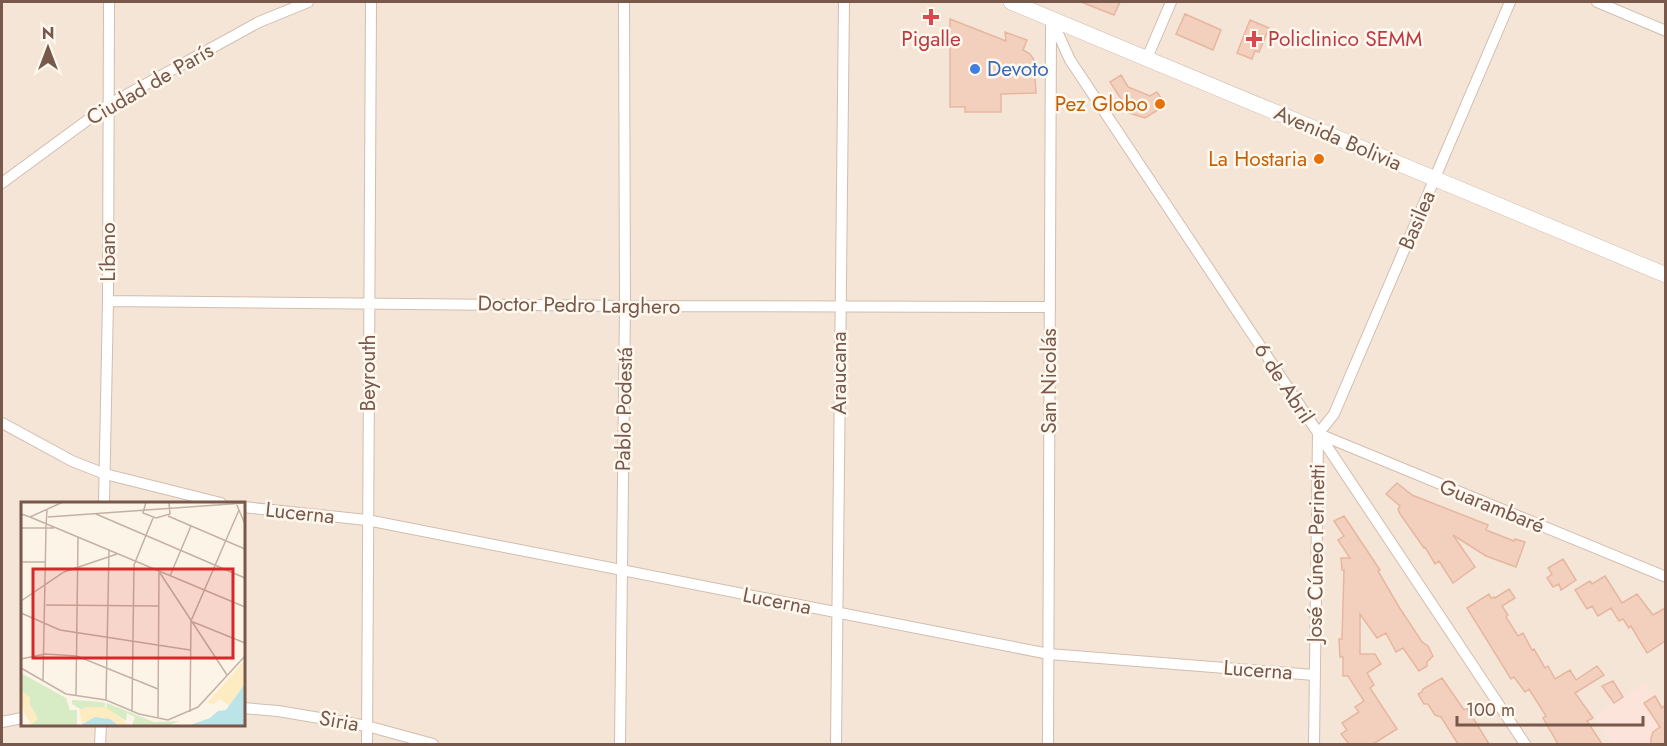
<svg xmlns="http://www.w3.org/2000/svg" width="1667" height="746" viewBox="0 0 1667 746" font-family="Jost,sans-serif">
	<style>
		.residential { fill: #f5e5d6; fill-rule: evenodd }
		.commercial { fill: #fde4db }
		.building { fill: #f3d0be; stroke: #e7b69e; stroke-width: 1.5 }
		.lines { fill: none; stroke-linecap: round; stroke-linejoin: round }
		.street-casing { stroke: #d2bdaf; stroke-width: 12 }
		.secondary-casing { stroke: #d5bcac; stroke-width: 16 }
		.street { stroke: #fff; stroke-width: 10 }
		.secondary { stroke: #fff; stroke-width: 15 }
		.health-dot { fill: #e0444e; stroke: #fff8ef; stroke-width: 2 }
		.shop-dot { fill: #3f7fe0; stroke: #fff8ef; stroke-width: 2 }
		.food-dot { fill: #e8710a; stroke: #fff8ef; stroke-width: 2 }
		.labels { text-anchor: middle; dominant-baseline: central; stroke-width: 5; stroke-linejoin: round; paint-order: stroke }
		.health-label { font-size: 21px; fill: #be3a42; stroke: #fff8ef }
		.shop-label { font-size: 21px; fill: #366cbe; stroke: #fff8ef; text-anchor: start }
		.street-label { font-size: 21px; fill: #78584a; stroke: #fff8ef }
		.food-label { font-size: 21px; fill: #c56008; stroke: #fff8ef; text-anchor: end }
		.inset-road { fill: none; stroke: #c4b1a4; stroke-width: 1.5 }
		.view { fill: #d62828; fill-opacity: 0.15; stroke: #d62828; stroke-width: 3 }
		.inset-edge { fill: none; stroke: #78584a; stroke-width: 3 }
	</style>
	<rect width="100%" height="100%" fill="#fdf4e8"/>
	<!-- residential -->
	<path class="residential" d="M2,2H1665V744H2ZM22,503H243V724H22Z"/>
	<!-- commercial -->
	<path class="commercial" d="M1645,683L1661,707L1665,705V744H1606L1611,741L1595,716Z"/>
	<!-- building -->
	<path class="building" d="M1081,2H1120L1114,15Z
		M1185,14L1221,30L1213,50L1176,34Z
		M950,19L1006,41L1005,32L1027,40L1023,50L1030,54L1034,60L1036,93L1001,94V112H965V107H950Z
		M1250,20L1269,28L1259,52L1255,51L1252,59L1237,53Z
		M1121,75L1128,87L1150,96L1157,92L1166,105L1145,118L1126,112L1129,103L1121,99L1110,82Z
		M1397,483L1412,495L1488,525L1486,530L1514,541L1515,539L1525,542L1516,567L1486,556L1453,535L1475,567L1453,583L1439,561L1435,564L1425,547L1424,548L1400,514L1398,509L1400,506L1386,494Z
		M1344,516L1380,570L1378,571L1399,607L1422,642L1428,646L1433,656L1427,662V666L1419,671L1403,648L1396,652L1386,633L1377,638L1360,614V654H1375L1381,664L1367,673L1374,685L1370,688L1397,729L1373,744H1349L1341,734L1347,730L1342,723L1359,712L1355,707L1364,701L1348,676H1343V657H1340L1339,639H1342L1344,570H1342L1341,558H1350L1338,540L1344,536L1334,521Z
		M1563,559L1576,580L1561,590L1559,584L1553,587L1547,578L1552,574L1548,568Z
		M1605,576L1622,603L1637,594L1653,615L1665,608V641L1647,653L1631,626L1629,628L1623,619L1619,621L1611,608L1598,616L1592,606L1587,609L1575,590L1590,581L1592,584Z
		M1509,589L1515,598L1502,606L1508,615L1506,617L1518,636L1523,633L1532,650L1534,649L1545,668L1548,666L1555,679L1570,670L1576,680L1597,666L1604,675L1575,693L1593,718L1587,721L1602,744H1558L1543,718L1546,716L1529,689L1525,692L1514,677L1511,679L1467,608L1489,594L1491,598L1494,597L1495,598Z
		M1442,678L1464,710L1467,708L1489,744H1458L1441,717L1435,715L1428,704H1424L1418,694L1422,692L1423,689Z
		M1613,681L1623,697L1614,703L1602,686Z
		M1655,696L1662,708L1665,705V744H1651V738L1653,732L1660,727L1644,703Z"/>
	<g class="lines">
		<defs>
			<path id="street" d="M1597,2L1666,31
				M1051,18L1070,60L1525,744
				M1147,58L1171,2
				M2,183L108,105L259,22L308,2
				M108,301L625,306L1050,307
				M2,423L72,461L105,474L221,503
				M1318,434L1334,414L1510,2
				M1319,434L1666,577
				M104,503L108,301L109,2
				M243,507L367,520L1049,654L1314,675
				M243,708L278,711L367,726L433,744
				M2,722L22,718
				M100,744L101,724
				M367,744L371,2
				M620,744L625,306L624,2
				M836,744L844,2
				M1048,744L1051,22
				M1314,744L1318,435"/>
			<path id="secondary" d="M1011,2L1666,275"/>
		</defs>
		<!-- street casing -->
		<use href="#street" class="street-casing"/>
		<!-- secondary casing -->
		<use href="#secondary" class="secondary-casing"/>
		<!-- street -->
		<use href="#street" class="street"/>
		<!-- secondary -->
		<use href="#secondary" class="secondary"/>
	</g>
	<!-- markers -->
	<g class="health-dot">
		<path d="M928 8h6v6h6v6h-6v6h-6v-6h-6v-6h6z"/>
		<path d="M1251 30h6v6h6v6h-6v6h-6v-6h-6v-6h6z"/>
	</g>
	<circle class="shop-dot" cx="975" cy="69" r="6"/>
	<g class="food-dot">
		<circle cx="1160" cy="104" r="6"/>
		<circle cx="1319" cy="159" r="6"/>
	</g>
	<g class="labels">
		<!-- health labels -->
		<g class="health-label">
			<text x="931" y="39">Pigalle</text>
			<text x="1268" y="39" text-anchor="start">Policlinico SEMM</text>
		</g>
		<!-- shop labels -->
		<g class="shop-label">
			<text x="987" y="69">Devoto</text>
		</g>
		<!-- street labels -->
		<g class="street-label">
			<text transform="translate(150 84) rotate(-30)">Ciudad de París</text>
			<text transform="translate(1338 138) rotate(23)">Avenida Bolivia</text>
			<text transform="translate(1417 220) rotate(-67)">Basilea</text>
			<text transform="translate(108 252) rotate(-90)">Líbano</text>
			<text transform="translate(579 305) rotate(1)">Doctor Pedro Larghero</text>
			<text transform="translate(368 373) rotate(-90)">Beyrouth</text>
			<text transform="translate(839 373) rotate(-90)">Araucana</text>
			<text transform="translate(1049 381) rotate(-90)">San Nicolás</text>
			<text transform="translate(1284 383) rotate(57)">6 de Abril</text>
			<text transform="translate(624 409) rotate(-89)">Pablo Podestá</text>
			<text transform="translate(1492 506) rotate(22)">Guarambaré</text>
			<text transform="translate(300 513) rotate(6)">Lucerna</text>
			<text transform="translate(1316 553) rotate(-89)">José Cúneo Perinetti</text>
			<text transform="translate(777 601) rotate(11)">Lucerna</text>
			<text transform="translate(1258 670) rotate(4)">Lucerna</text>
			<text transform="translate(339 721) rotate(10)">Siria</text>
		</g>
		<!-- food labels -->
		<g class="food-label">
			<text x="1148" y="104">Pez Globo</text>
			<text x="1307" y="159">La Hostaria</text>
		</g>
	</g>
	<!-- overview -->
	<g transform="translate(21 502)">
		<rect width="224" height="224" fill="#fdf4e8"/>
		<path d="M0,171L45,196L49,208H56V223H8L16,216L8,201L9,196L0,188ZM51,198L70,199L85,201L83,206L61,208L51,202ZM86,201L133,220L159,219L149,223H111L114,215L106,211L105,219L85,206Z" fill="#d7ecc5"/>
		<path d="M223,159V183L208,204L199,197L193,202L186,201ZM0,188L10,196L8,201L17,217L10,223L0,204ZM66,205H85L108,223H97L81,215L61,222L58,208Z" fill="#fdecc2"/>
		<path d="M223,183V223H169L189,216L197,209L205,208ZM74,215L89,217L97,223H60Z" fill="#bbe4e8"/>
		<path class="inset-road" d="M125,0L122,11L135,16L149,12L148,0M215,1L224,22M0,12L9,15L42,0M75,12L224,76M147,14L224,47M9,15L224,105M27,15L224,1M0,26H25L26,7M0,60H25M139,71L206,173M149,74L170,24M0,99L43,70L96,52M25,103L137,104M0,111L39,128L169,148M172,120L224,141M0,157L24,152L56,154L137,187M0,166L45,192L85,198L118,212L147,218L177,205L224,154M22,178L25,26H33M55,193L57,35M85,198L88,48M111,209L113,63L132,16M169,210L170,119L218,8M137,215L138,69"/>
		<path class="view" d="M12,67H212V156H12Z"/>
		<rect width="224" height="224" class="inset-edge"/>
	</g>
	<!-- border -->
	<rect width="1667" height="746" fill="none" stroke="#78584a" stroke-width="6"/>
	<!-- north arrow -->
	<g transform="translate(48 48)" stroke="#fff8ef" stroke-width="4.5" paint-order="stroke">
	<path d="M0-4.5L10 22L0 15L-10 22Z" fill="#78584a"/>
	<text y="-9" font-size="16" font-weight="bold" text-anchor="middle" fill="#78584a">N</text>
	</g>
	<!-- scale -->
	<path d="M1457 716v9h186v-9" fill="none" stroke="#78584a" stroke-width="3"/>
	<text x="1466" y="716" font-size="18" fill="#78584a" stroke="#fff8ef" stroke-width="4.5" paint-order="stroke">100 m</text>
</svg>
